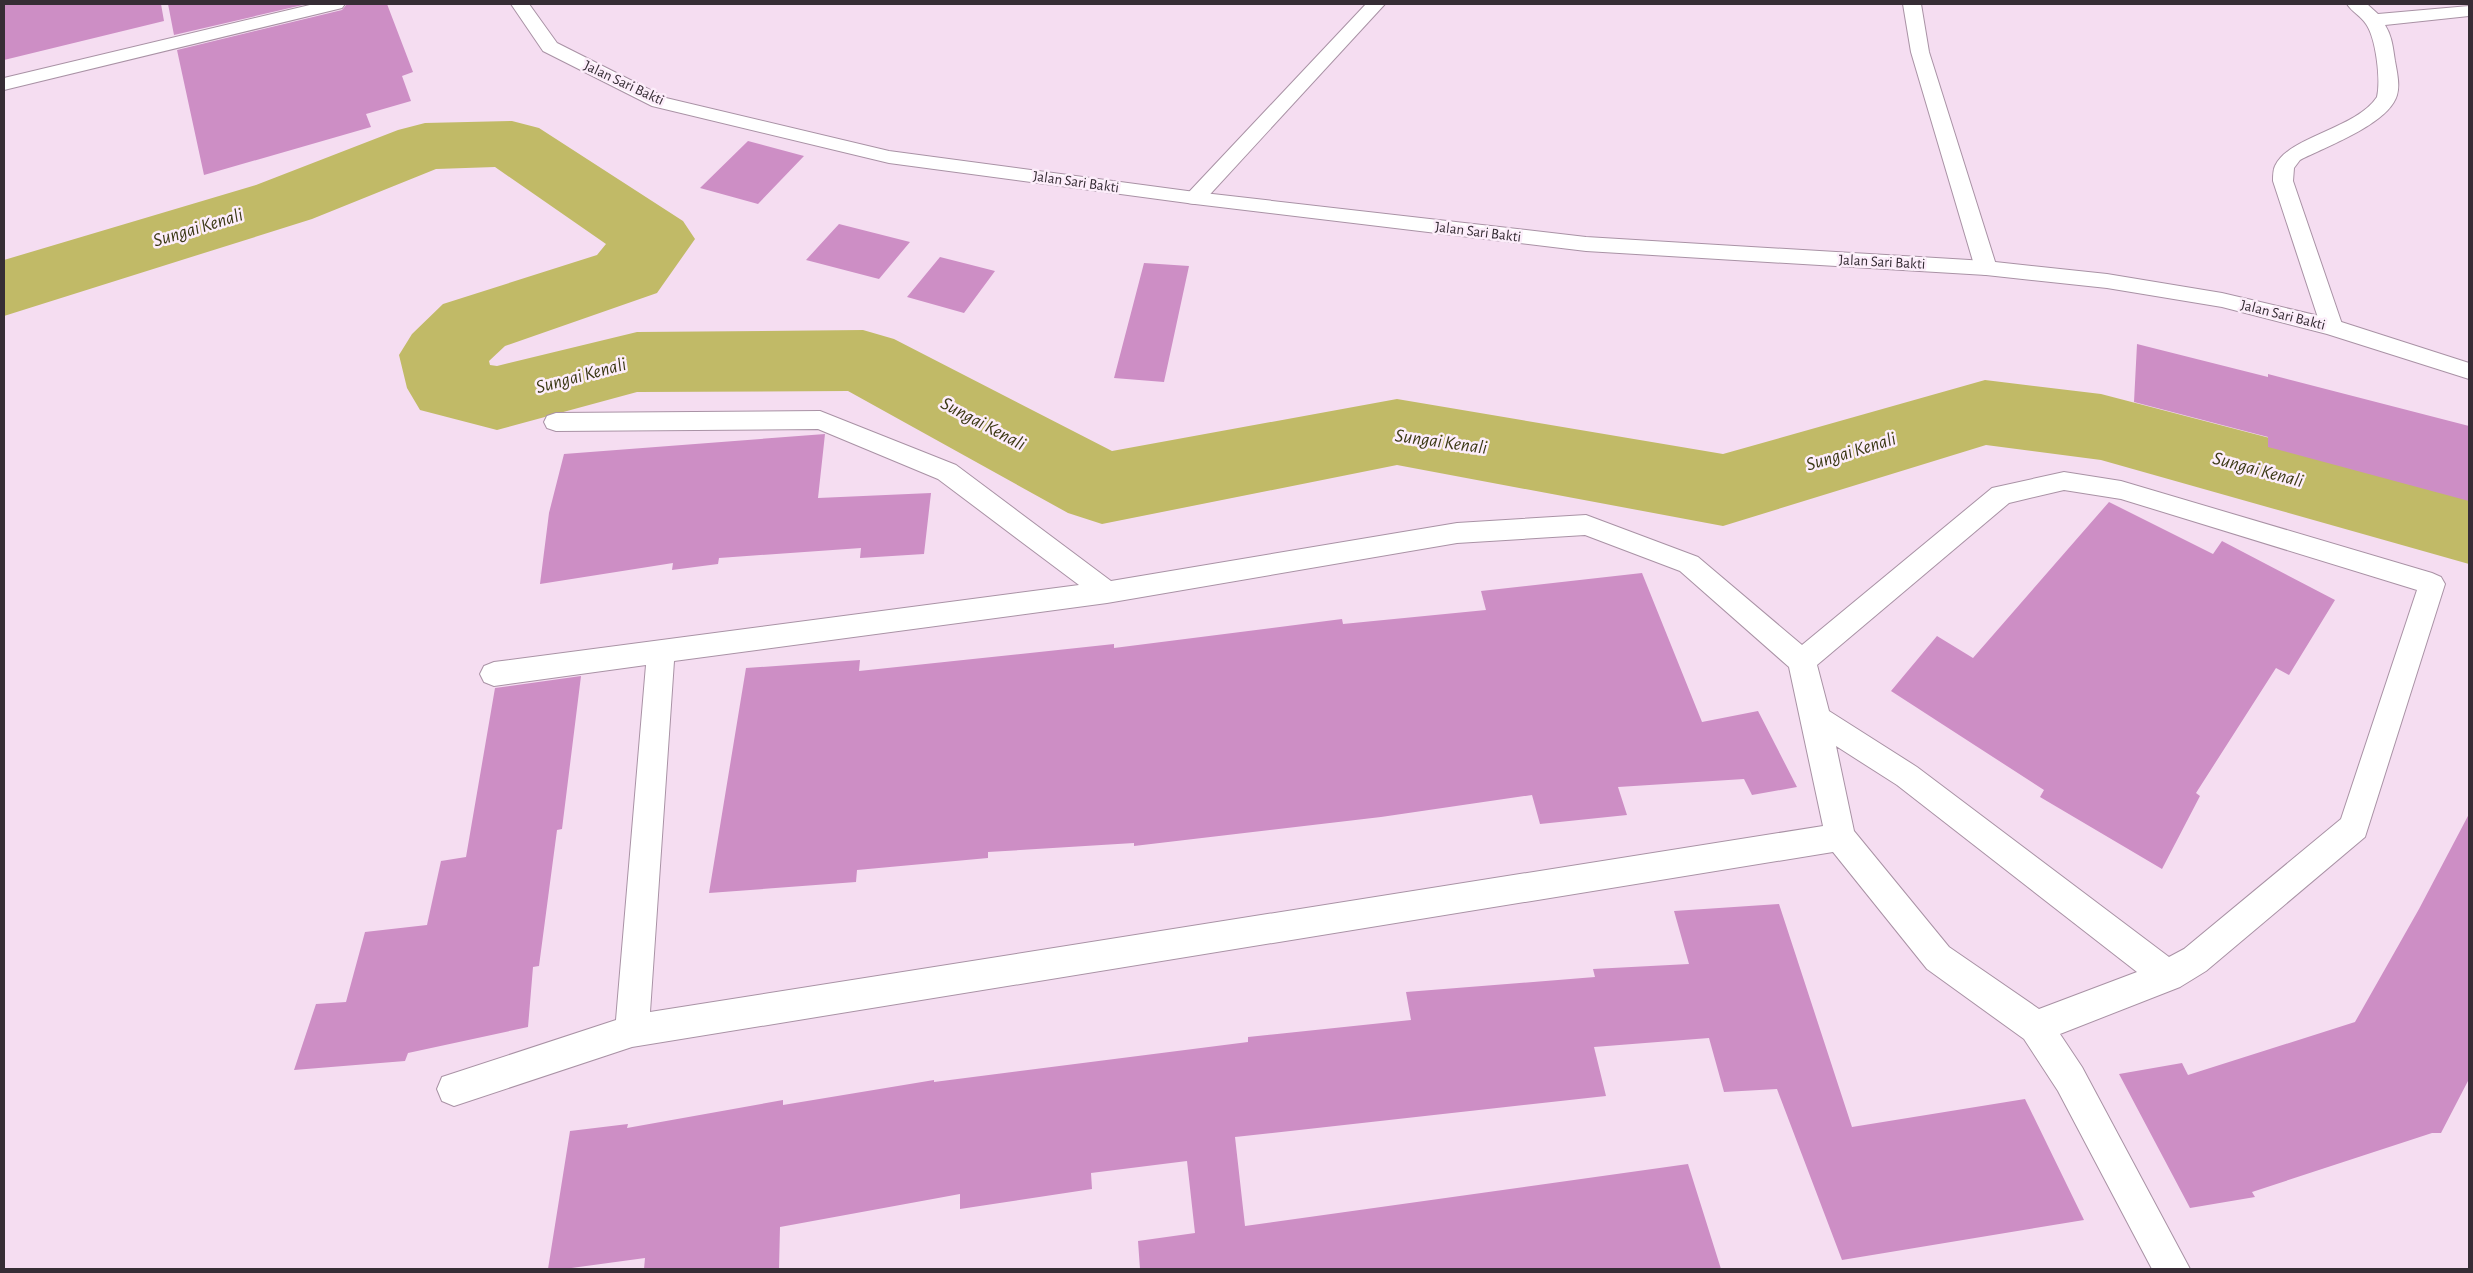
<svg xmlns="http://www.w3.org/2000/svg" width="2473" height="1273" viewBox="0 0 2473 1273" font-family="'Alegreya Sans',sans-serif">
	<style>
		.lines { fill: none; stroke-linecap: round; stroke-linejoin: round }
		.river { fill: #c1ba67; fill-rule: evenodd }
		.building { fill: #cd8ec5 }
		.minor-casing { stroke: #a992a5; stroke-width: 2 }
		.major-casing { stroke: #a992a5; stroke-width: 2 }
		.minor { fill: #fff; fill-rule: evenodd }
		.major { fill: #fff; fill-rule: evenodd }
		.labels { text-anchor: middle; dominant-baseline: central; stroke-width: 5; stroke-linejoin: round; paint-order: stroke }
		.far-street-label { font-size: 15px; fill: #362d35; stroke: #fcedfa }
		.water-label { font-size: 19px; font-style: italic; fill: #3c3915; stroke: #fcedfa }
	</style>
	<rect width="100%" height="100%" fill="#f5ddf1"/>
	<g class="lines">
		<!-- river -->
		<path class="river" d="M512,121L539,128L683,221L695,239L657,293L505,346L489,361L490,365L497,366L637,332L863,330L894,339L1112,451L1397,399L1723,454L1985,380L2101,394L2469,490V564L2101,460L1986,445L1723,526L1397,465L1102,524L1068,513L848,391L637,392L497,430L420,410L407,388L399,355L412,334L443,304L597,255L606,244L495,167L436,169L312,219L4,316V260L256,185L398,130L425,123Z"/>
	</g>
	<!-- building -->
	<path class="building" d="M4,4H161L164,21L4,60Z
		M168,4H307L174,35Z
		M347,4H387L413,72L402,76L411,101L366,114L371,127L204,175L177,50L342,10Z
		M748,141L804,156L758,204L700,188Z
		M839,224L910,242L879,279L806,260Z
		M940,257L995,271L964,313L907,297Z
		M1144,263L1189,266L1164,382L1114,378Z
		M2137,344L2268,377V374L2469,426V501L2268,447V437L2134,402Z
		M825,434L818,498L931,493L924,554L860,558L861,548L719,558L718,564L672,570L673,563L540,584L549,513L564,454Z
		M2109,502L2213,554L2222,541L2335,600L2289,675L2276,668L2196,793L2200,796L2162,869L2040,797L2044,790L1891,691L1937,636L1973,658Z
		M1642,573L1702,722L1758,711L1797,787L1752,795L1744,779L1618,787L1627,815L1540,824L1532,795L1381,817L1134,846V843L988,852V858L857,870L856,882L709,893L746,668L860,660L859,671L1114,644V648L1342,619L1343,624L1486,610L1481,591Z
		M581,676L562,829L557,830L539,966L533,967L528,1027L408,1053L405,1061L294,1070L316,1004L346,1002L365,932L427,925L441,861L466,857L495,688Z
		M2469,814V1079L2441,1133H2432L2252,1192L2255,1197L2190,1208L2119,1074L2182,1063L2188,1075L2355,1022L2419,909Z
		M1779,904L1852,1127L2025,1099L2084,1220L1842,1260L1777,1089L1724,1092L1709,1038L1594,1047L1606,1096L1235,1137L1245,1226L1688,1164L1721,1269H1140L1138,1241L1195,1233L1187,1161L1091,1173L1092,1189L960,1209V1194L780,1227L779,1269H644L645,1258L564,1269H548L570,1131L628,1124L627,1128L783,1100V1105L934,1080V1082L1248,1042V1037L1411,1020L1406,992L1595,977L1593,969L1689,964L1674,911Z"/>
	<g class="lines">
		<defs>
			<path id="minor" d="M314,4H345L342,8L4,90V78Z
				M1366,4H1385L1202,203L1195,204L1188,203L1185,198L1188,193Z
				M1903,4H1921L1929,52L1997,268L1994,273L1986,275L1978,273L1975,268L1911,52Z
				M2347,4H2367L2378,14L2469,6V16L2385,25C2392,36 2393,48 2395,61C2397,72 2400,85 2397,95C2389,124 2325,147 2300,160L2294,168L2293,181L2343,327L2340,332L2332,335L2324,332L2321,327L2273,181C2273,176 2273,170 2275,166C2289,136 2356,129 2377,97C2381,80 2376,38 2366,24C2361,16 2352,12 2347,4Z
				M820,411L956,465L1111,581L1457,523L1586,515L1698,557L1802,645L1992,488L2064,472L2121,481L2432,573L2441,577L2445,584L2365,837L2206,971L2180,987L2060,1034L2082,1067L2190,1269H2152L2058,1091L2024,1039L1927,969L1833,852L632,1047L454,1106L442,1101L437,1089L442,1077L616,1020L646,665L494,686L484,682L480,674L484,666L494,662L1079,585L938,479L818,429L556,431L547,428L544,422L547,416L556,413ZM2064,490L2121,499L2417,590L2341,819L2184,949L2169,957L1917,767L1829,711L1817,665L2009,503ZM1585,535L1680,571L1789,667L1823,826L650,1012L674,661L1107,603L1457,543ZM1836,746L1897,785L2137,972L2039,1009L1949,947L1854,831Z"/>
			<path id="major" d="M511,4H529L557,43L666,98L889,151L1195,192L1586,237L1986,261L2107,274L2222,293L2332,319L2469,363V379L2327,334L2222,307L2107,288L1986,275L1586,251L1195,204L889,163L652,106L543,51Z"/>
		</defs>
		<!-- minor casing -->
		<use href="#minor" class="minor-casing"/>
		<!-- major casing -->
		<use href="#major" class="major-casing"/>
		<!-- minor -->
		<use href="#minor" class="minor"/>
		<!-- major -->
		<use href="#major" class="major"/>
	</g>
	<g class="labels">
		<!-- far-street labels -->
		<g class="far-street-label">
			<text transform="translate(624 83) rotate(25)">Jalan Sari Bakti</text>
			<text transform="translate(1076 182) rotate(8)">Jalan Sari Bakti</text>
			<text transform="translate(1478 232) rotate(7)">Jalan Sari Bakti</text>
			<text transform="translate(1882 262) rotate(3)">Jalan Sari Bakti</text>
			<text transform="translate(2283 315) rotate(14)">Jalan Sari Bakti</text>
		</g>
		<!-- water labels -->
		<g class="water-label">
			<text transform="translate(198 228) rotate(-17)">Sungai Kenali</text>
			<text transform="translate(581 376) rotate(-15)">Sungai Kenali</text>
			<text transform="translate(983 424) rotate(28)">Sungai Kenali</text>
			<text transform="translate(1441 442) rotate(8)">Sungai Kenali</text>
			<text transform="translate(1851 452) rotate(-17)">Sungai Kenali</text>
			<text transform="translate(2258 470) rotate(15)">Sungai Kenali</text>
		</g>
	</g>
	<!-- border -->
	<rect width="2473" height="1273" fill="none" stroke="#362d35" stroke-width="10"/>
</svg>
